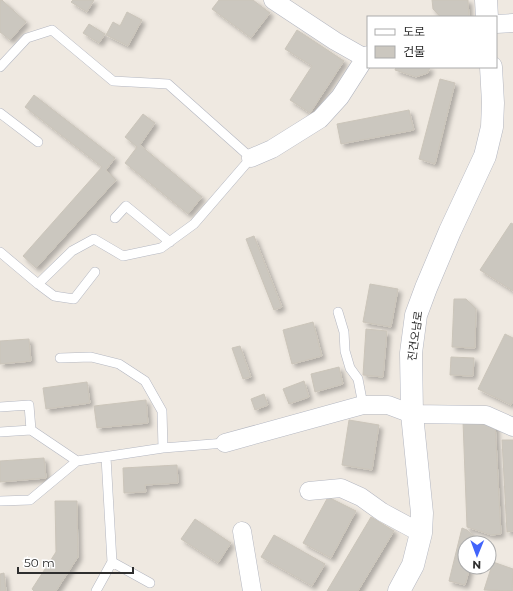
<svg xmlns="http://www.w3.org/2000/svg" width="513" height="591" viewBox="0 0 513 591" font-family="Montserrat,'Noto Sans KR',sans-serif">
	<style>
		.building { fill: #cbc7bf; stroke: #cbc5ba; filter: url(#shadow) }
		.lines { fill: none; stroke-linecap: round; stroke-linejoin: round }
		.service-casing { stroke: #b4b7c1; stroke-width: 10 }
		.minor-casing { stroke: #b4b7c1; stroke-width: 19 }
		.secondary-casing { stroke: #b4b7c1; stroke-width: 23 }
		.service { stroke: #fff; stroke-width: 9 }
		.minor { stroke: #fff; stroke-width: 18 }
		.secondary { stroke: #fff; stroke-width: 22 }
		.labels { text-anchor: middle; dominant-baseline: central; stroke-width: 4; stroke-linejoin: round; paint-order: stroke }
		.street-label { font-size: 11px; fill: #2e2e2e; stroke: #fff }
	</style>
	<defs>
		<filter id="shadow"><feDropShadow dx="3.5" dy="3.5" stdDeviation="2" flood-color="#0004"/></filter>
	</defs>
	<rect width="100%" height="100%" fill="#efe9e1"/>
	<!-- building -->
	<path class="building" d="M0,0H2L26,22L10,40L0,32Z
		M73,0H94L87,12L71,2Z
		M219,0H253L270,13L251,38L212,9Z
		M432,0H468L469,17H441L433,9Z
		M127,12L142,20L128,46L106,35L113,22L120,26Z
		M89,24L105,34L99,43L83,33Z
		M297,30L344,61L310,113L290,100L312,66L285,49Z
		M396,67H430L428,73L416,77L395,70Z
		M440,79L455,83L435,164L419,159Z
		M34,95L115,158L106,170L116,180L36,268L23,256L102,167L25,107Z
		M409,110L414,130L341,144L337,124Z
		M143,114L155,123L140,145L202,197L188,214L125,163L137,147L125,137Z
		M511,223L513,224V291L480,270Z
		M254,236L282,307L274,310L246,239Z
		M370,284L398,289L391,327L363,322Z
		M454,299H466L476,309L475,348L452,347Z
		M313,322L322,356L292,364L283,330Z
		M366,329L387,331L383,377L363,375Z
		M505,334L513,338V400L511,405L478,389Z
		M29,339L31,361L0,364V341Z
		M240,346L251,377L243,379L232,348Z
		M451,357L474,358L473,376L450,375Z
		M339,367L343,384L315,392L311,374Z
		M304,381L309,397L289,404L283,389Z
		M87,382L90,403L46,409L43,388Z
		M264,394L268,405L255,410L251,399Z
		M146,400L148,423L97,428L94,406Z
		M349,420L379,425L372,470L342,465Z
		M463,421L495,422L501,534L491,535L467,527Z
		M502,440H513V531L507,532Z
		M44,458L46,478L0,482V461Z
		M177,465L178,483L145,485L146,492L124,493L123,468Z
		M328,497L356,511L331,558L303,543Z
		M55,501H77L78,557L56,591H34L32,589L56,552Z
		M371,517L394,531L358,591H327Z
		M195,519L231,543L218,563L181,539Z
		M462,528L467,530L482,543H465V567H470L465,585L449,581Z
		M274,535L325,564L312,586L261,557Z
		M493,562L513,569L512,591L484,590Z
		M4,573L6,591H0V574Z"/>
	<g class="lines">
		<defs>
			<path id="service" d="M0,67L27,38L52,30L113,81L168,84L251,158L194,224L161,248L123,256L94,239L72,251L38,284L0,252
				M0,113L38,142
				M115,218L126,206L170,242
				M38,284L54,296L74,299L95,272
				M338,312L344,332L345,351L350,368L358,379L363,405
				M60,358L91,357L119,364L145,381L162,411L163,448
				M0,407L29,405L31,430
				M0,432L31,430L77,461
				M0,501L30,500L77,461L163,448L225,443
				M112,562L150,583
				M96,591L112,562L106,457"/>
			<path id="minor" d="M273,0L335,41L365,58
				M496,24L513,23
				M251,158L272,149L320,119L340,97L365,58L368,55
				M225,443L363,405H388L412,414L486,415L513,427
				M309,491L341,488L361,497L382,512L421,533
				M242,531L252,591"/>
			<path id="secondary" d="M486,0L487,17
				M399,591L413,565L421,533L422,513L412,414L411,353L416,315L426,288L450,231L485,156L492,127L493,103L491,67"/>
		</defs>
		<!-- service casing -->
		<use href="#service" class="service-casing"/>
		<!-- minor casing -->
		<use href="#minor" class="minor-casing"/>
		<!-- secondary casing -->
		<use href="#secondary" class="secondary-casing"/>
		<!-- service -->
		<use href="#service" class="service"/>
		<!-- minor -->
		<use href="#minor" class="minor"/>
		<!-- secondary -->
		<use href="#secondary" class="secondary"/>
	</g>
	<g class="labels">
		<!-- street labels -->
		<g class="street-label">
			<text transform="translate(415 336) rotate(-82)">진건오남로</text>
		</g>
	</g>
	<!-- legend -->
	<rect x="367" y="16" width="130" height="52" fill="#ffffff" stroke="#ababab"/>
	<rect x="375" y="29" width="20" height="6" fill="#ffffff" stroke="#ababab"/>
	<text x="403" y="36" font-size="12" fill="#2e2e2e">도로</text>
	<rect x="375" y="46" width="20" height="12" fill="#cbc7bf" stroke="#ababab"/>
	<text x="403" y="56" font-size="12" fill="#2e2e2e">건물</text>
	<!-- north arrow -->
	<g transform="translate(477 555) rotate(181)"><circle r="19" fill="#ffffff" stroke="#ababab"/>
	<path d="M0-3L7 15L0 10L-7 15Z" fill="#4264fb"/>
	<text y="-6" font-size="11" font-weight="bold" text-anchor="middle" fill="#2e2e2e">N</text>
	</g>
	<!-- scale -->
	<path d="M18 567v6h115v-6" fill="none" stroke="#2e2e2e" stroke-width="2"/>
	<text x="24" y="567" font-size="12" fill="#2e2e2e" stroke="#ffffff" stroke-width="3" paint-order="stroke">50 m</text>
</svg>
